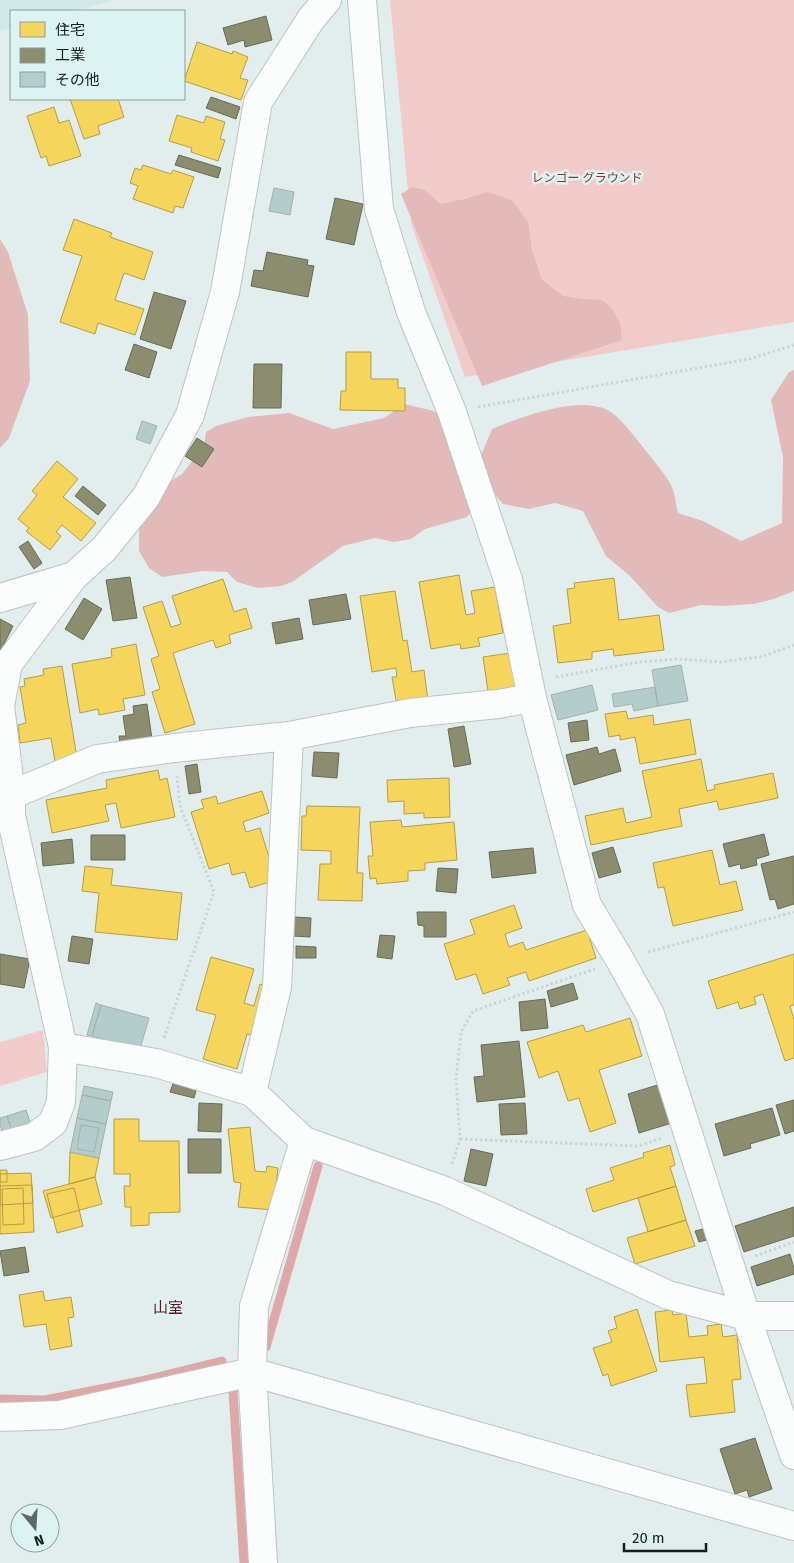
<svg xmlns="http://www.w3.org/2000/svg" width="794" height="1563" viewBox="0 0 794 1563" font-family="'Fira Sans','Noto Sans JP',sans-serif">
	<style>
		.built { fill: #d1e9e6 }
		.green { fill: #f0cbca }
		.forest { fill: #e2baba }
		.homes { fill: #f6d55c; stroke: #b29e49 }
		.industry { fill: #8c8c6e; stroke: #686b56 }
		.lines { fill: none; stroke-linecap: round; stroke-linejoin: round }
		.stream { stroke: #dea8a8; stroke-width: 9 }
		.building { fill: #b3cdca; stroke: #a5afae }
		.street-casing { stroke: #bac4c3; stroke-width: 30 }
		.path { stroke: #cfd4d3; stroke-width: 3; stroke-dasharray: 2.5 2.5; stroke-linecap: butt }
		.street { stroke: #fbfcfc; stroke-width: 28 }
		.labels { text-anchor: middle; dominant-baseline: central; stroke-width: 5; stroke-linejoin: round; paint-order: stroke }
		.park-label { font-size: 12px; fill: #913038; stroke: #dcf4f1 }
		.quarter-label { font-size: 15px; fill: #5d181e; stroke: #dcf4f1 }
	</style>
	<rect width="100%" height="100%" fill="#e2eeed"/>
	<!-- built -->
	<path class="built" d="M0,0H115L74,11H11V28L0,31Z"/>
	<!-- green -->
	<path class="green" d="M390,0H794V322L465,377L411,223Z
		M43,1030L47,1072L0,1086V1042Z"/>
	<!-- forest -->
	<path class="forest" d="M412,187L425,190L440,204L465,199L488,192L513,201L528,222L532,250L542,280L563,296L582,299L602,300L611,307L620,323L622,340L482,386L401,194Z
		M0,239L8,252L28,315L30,381L9,438L0,448Z
		M794,370V591L774,599L753,604L722,606L701,605L669,613L658,607L630,576L606,556L583,511L555,503L529,509L503,504L483,481L479,460L492,429C521,417 582,393 611,412C623,421 633,435 642,446C649,455 668,477 672,487C675,494 676,505 678,513L703,521L741,541L782,523L783,457L771,400L789,372Z
		M404,404L434,411L451,429L474,507L467,517L425,529L411,539L394,542L375,538L343,546L292,582L281,586L258,588L237,582L227,572L203,571L162,577L149,568L139,551V522L163,486L182,474L204,446L206,432L216,426L248,417L289,413L333,429L384,418Z"/>
	<!-- homes -->
	<path class="homes" d="M197,42L232,54L233,51L248,57L240,78L248,80L241,100L184,81Z
		M70,99H118L124,117L98,126L100,134L84,139Z
		M54,107L59,123L69,120L81,156L49,166L46,156L41,158L27,116Z
		M177,115L204,123L206,116L225,122L220,139L225,140L218,161L191,152L192,148L169,141Z
		M143,165L171,174L173,170L194,177L183,208L175,206L173,213L133,199L138,186L130,183L135,168L141,170Z
		M74,219L112,233L110,237L153,252L144,280L124,273L115,300L144,309L135,335L98,323L95,334L60,322L82,256L63,250Z
		M346,352H371V379H398V388H405V411L340,410L341,391H346Z
		M57,461L78,479L63,497L96,523L81,541L62,525L56,532L61,536L50,550L26,531L29,528L18,519L37,495L32,491Z
		M459,575L466,615L475,613L471,591L495,587L503,633L478,638L480,646L461,649L460,644L431,649L419,582Z
		M614,578L619,620L659,615L664,650L614,656L613,649L592,652V659L558,663L553,626L571,623L567,589L575,588L574,583Z
		M223,579L234,612L246,608L252,628L229,635L231,643L216,648L213,640L173,653L195,724L165,733L152,692L160,689L151,659L159,656L143,607L162,601L171,627L181,624L172,596Z
		M395,591L403,641L407,640L412,672L424,670L428,701L397,706L392,677H397L396,668L372,672L360,596Z
		M136,644L145,695L123,699L125,710L99,715L98,709L80,713L72,664L112,657L111,649Z
		M517,652L522,687L488,691L483,657Z
		M62,666L77,758L55,761L51,738L20,743L18,725L26,723L20,687L25,686L24,679L44,675L43,669Z
		M626,711L628,719L653,715L654,725L690,719L696,754L640,764L635,737L620,740V735L609,737L605,714Z
		M701,759L707,791L715,789L714,785L773,773L778,798L719,810L717,801L679,809L682,826L591,845L585,816L623,808L626,823L652,817L642,771Z
		M158,770L160,780L167,778L175,817L121,828L116,803L105,805L109,821L52,833L46,800L107,788L106,780Z
		M449,778L450,817L424,818V813L404,814V801L388,802L387,780Z
		M262,791L269,813L243,822L246,832L260,828L276,880L250,888L245,872L232,875L229,863L209,869L191,812L204,808L201,800L216,796L218,804Z
		M307,806L360,807L357,873H363L362,901L318,900L320,864H331V851L301,850L302,816H306Z
		M401,820L402,827L454,822L457,860L425,863V870L408,871V881L377,884L376,878L370,879L368,856H373L370,822Z
		M712,850L720,885L736,881L743,910L673,926L664,887L658,888L653,863Z
		M85,866L113,869L111,885L182,893L177,940L95,932L99,893L82,891Z
		M514,905L522,928L505,934L509,947L523,942L526,950L587,930L596,958L529,981L526,972L507,978L510,985L483,994L476,974L456,980L444,944L475,934L470,920Z
		M794,954V1005L790,1006L794,1020V1058L785,1061L763,994L754,997L756,1004L740,1009L738,1002L717,1009L708,981Z
		M211,957L254,969L244,1003L254,1006L260,984L267,986L253,1036L247,1034L237,1069L203,1059L216,1015L196,1010Z
		M630,1018L642,1056L599,1070L616,1123L590,1132L579,1098L568,1101L558,1071L539,1078L527,1042L583,1025L586,1032Z
		M114,1119H139V1141H179L180,1212L149,1213V1225L131,1226V1207H125L124,1186H130V1174H114Z
		M250,1127L255,1171L266,1172L267,1166L278,1168L273,1210L238,1207L241,1183L234,1182L228,1129Z
		M670,1145L675,1165L670,1167L676,1186L593,1212L586,1189L614,1180L610,1168L644,1157L643,1153Z
		M70,1152L99,1158L95,1177L69,1184Z
		M0,1170H7V1182H0Z
		M31,1173L33,1203L0,1205V1174Z
		M95,1177L102,1204L51,1218L43,1191Z
		M32,1185L34,1232L0,1234V1186Z
		M676,1186L686,1220L648,1232L638,1198Z
		M23,1188L24,1224L3,1225L2,1189Z
		M74,1188L83,1226L57,1233L47,1194Z
		M686,1220L695,1246L635,1264L627,1238Z
		M43,1291L45,1301L71,1297L74,1317L68,1318L72,1346L50,1350L46,1324L24,1327L19,1295Z
		M637,1309L657,1371L611,1386L608,1374L603,1376L593,1348L612,1342L608,1331L617,1328L614,1317Z
		M672,1310L673,1315L686,1313L689,1337L708,1335L707,1326L721,1324L723,1337L737,1335L741,1379L732,1380L735,1412L690,1417L686,1385L707,1383L704,1357L660,1362L655,1312Z"/>
	<!-- industry -->
	<path class="industry" d="M266,16L272,40L245,47L244,40L228,45L223,28Z
		M211,97L240,107L236,119L206,108Z
		M179,155L221,168L218,178L175,165Z
		M335,198L363,204L354,245L326,239Z
		M267,252L308,260L307,265L314,266L308,297L251,286L254,270L263,271Z
		M154,292L186,301L171,349L140,339Z
		M134,344L157,352L149,378L125,370Z
		M254,364H282L281,408H253Z
		M197,438L214,449L202,467L185,456Z
		M83,486L106,505L98,515L75,496Z
		M28,541L42,563L34,569L19,547Z
		M130,577L137,618L113,621L106,580Z
		M346,594L351,619L313,625L309,600Z
		M84,598L102,609L83,640L65,629Z
		M299,618L303,639L276,644L272,623Z
		M0,619L13,626L0,652Z
		M147,704L152,739L120,743L119,736H126L123,716L134,714L133,706Z
		M587,720L589,740L571,742L568,723Z
		M464,726L471,764L454,767L448,729Z
		M597,747L599,754L615,749L621,771L574,785L566,755Z
		M314,752L339,753L337,778L312,776Z
		M197,764L201,792L189,794L185,766Z
		M764,834L769,855L756,859L757,865L741,869L740,864L729,867L723,844Z
		M91,835H125V860H91Z
		M72,839L74,863L43,866L41,843Z
		M613,847L621,872L599,878L592,853Z
		M533,848L536,873L492,878L489,852Z
		M794,856V904L778,909L775,899L770,900L761,864Z
		M438,868L458,869L456,893L436,891Z
		M417,912H446V937H424V926L418,925Z
		M295,917L311,918L310,937L293,936Z
		M380,935L395,936L392,959L377,957Z
		M72,936L93,939L89,964L68,961Z
		M296,946L316,947V958H296Z
		M0,954L30,959L24,988L0,984Z
		M573,983L578,999L551,1007L547,991Z
		M545,999L548,1028L521,1031L519,1002Z
		M519,1041L525,1097L477,1102L474,1077L484,1076L481,1045Z
		M174,1081L197,1087L194,1098L170,1092Z
		M661,1084L672,1123L639,1133L628,1094Z
		M794,1100V1131L785,1134L776,1105Z
		M199,1103L222,1104L221,1132L198,1131Z
		M525,1103L527,1134L501,1135L499,1104Z
		M772,1108L780,1135L750,1144L751,1148L724,1156L715,1124Z
		M188,1139H221V1173H188Z
		M471,1149L493,1154L486,1186L464,1181Z
		M794,1207V1236L744,1252L735,1226Z
		M707,1228L710,1239L699,1242L695,1231Z
		M25,1247L29,1272L4,1276L0,1251Z
		M790,1254L794,1269V1274L757,1286L751,1267Z
		M755,1438L772,1489L749,1497L747,1490L735,1494L720,1449Z"/>
	<g class="lines">
		<!-- stream -->
		<path class="stream" d="M266,1347L318,1166
			M233,1392L244,1563
			M0,1399L45,1400L141,1381L222,1361"/>
	</g>
	<!-- building -->
	<path class="building" d="M274,188L294,192L290,215L269,211Z
		M142,421L157,426L150,444L136,439Z
		M681,665L688,701L658,706L652,670Z
		M592,685L598,710L558,720L551,695Z
		M655,687L658,706L634,711L632,704L614,707L612,694Z
		M96,1003L101,1005L92,1036L87,1035Z
		M101,1005L149,1018L140,1049L92,1036Z
		M84,1086L113,1092L111,1101L82,1095Z
		M82,1095L111,1101L106,1124L77,1118Z
		M26,1110L31,1125L12,1131L7,1116Z
		M7,1116L12,1131L3,1134L0,1125V1118Z
		M77,1118L106,1124L99,1158L70,1152Z
		M81,1125L99,1128L94,1152L77,1149Z"/>
	<g class="lines">
		<defs>
			<path id="street" d="M362,0L379,209L411,312L452,412L508,580L532,698L587,905L620,960L650,1014L746,1316L794,1455
				M0,598L74,576
				M11,795L97,759L174,748L289,736L410,713L498,704L532,698
				M63,1047L156,1063L252,1092L304,1141L445,1191L668,1295L746,1316H794
				M252,1092L277,987L289,736
				M0,1146L34,1137L53,1123L61,1102L63,1047L11,816V795L0,706L8,664L74,576L104,549L146,497L190,415L225,292L258,102L311,19L327,0
				M0,1417L60,1415L252,1372L794,1526
				M263,1563L252,1372L254,1306L304,1141"/>
		</defs>
		<!-- street casing -->
		<use href="#street" class="street-casing"/>
		<!-- path -->
		<path class="path" d="M478,407L749,359L794,345
			M556,677L639,662L679,659L720,662L760,657L794,645
			M648,952L794,912
			M164,1038L214,892L180,806L177,776
			M460,1139L638,1146L662,1138
			M452,1164L460,1139L456,1079L461,1032L473,1011L595,969
			M755,1256L794,1242"/>
		<!-- street -->
		<use href="#street" class="street"/>
	</g>
	<g class="labels">
		<!-- park labels -->
		<g class="park-label">
			<text x="587" y="178">レンゴー グラウンド</text>
		</g>
		<!-- quarter labels -->
		<g class="quarter-label">
			<text x="168" y="1308">山室</text>
		</g>
	</g>
	<!-- legend -->
	<rect x="10" y="10" width="175" height="90" fill="#dcf4f1" stroke="#8c9e9c"/>
	<rect x="20" y="22" width="25" height="15" fill="#f6d55c" stroke="#8c9e9c"/>
	<text x="55" y="35" font-size="15" fill="#151e1d">住宅</text>
	<rect x="20" y="48" width="25" height="15" fill="#8c8c6e" stroke="#8c9e9c"/>
	<text x="55" y="60" font-size="15" fill="#151e1d">工業</text>
	<rect x="20" y="72" width="25" height="15" fill="#b3cdca" stroke="#8c9e9c"/>
	<text x="55" y="85" font-size="15" fill="#151e1d">その他</text>
	<!-- north arrow -->
	<g transform="translate(35 1528) rotate(162)"><circle r="24" fill="#dcf4f1" stroke="#8c9e9c"/>
	<path d="M0-4L9 19L0 12L-9 19Z" fill="#5d6766"/>
	<text y="-8" font-size="14" font-weight="bold" text-anchor="middle" fill="#151e1d">N</text>
	</g>
	<!-- scale -->
	<path d="M624 1543v8h82v-8" fill="none" stroke="#151e1d" stroke-width="2.5"/>
	<text x="632" y="1543" font-size="15" fill="#151e1d" stroke="#dcf4f1" stroke-width="4" paint-order="stroke">20 m</text>
</svg>
